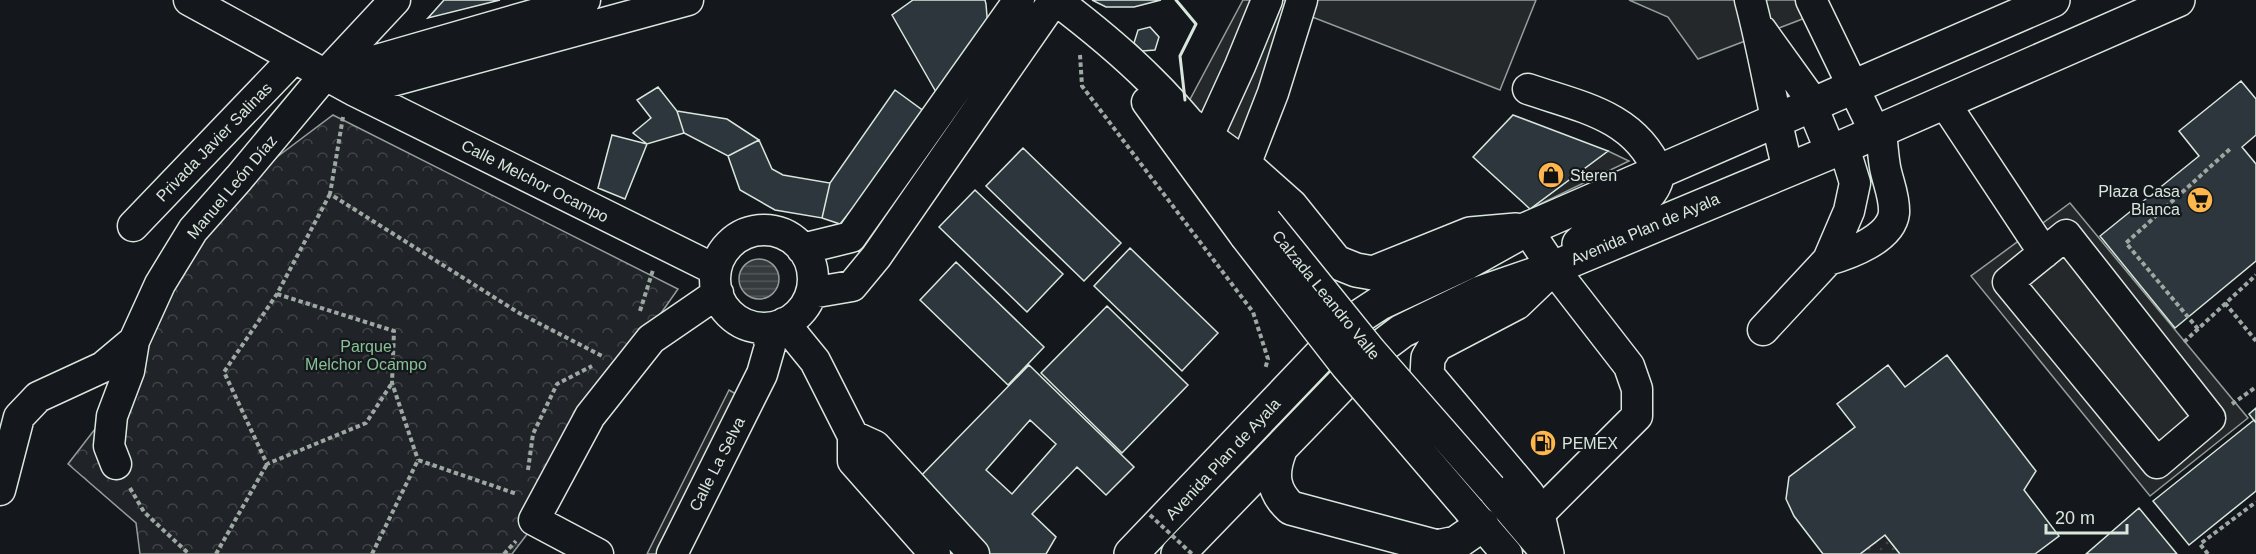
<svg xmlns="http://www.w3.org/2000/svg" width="2256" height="554" viewBox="0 0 2256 554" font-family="Helvetica,sans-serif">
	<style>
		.grass { fill: url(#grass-dots); stroke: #939e99; stroke-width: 1.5 }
		.park { fill: url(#park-crowns); stroke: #939e99; stroke-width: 1.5 }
		.parking { fill: #24282b; stroke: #939e99; stroke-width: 1.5 }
		.water { fill: url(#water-rules); stroke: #939e99; stroke-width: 1.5 }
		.building { fill: #2c363c; stroke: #d8e6dc; stroke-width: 1.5; fill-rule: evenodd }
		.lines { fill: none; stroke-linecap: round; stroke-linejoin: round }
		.minor-casing { stroke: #d8e6dc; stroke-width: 33 }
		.major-casing { stroke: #d8e6dc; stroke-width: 36 }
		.path { stroke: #9da8a2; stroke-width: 4; stroke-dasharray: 4.5 3; stroke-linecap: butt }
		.minor { stroke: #14181c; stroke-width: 30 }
		.major { stroke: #14181c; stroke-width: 33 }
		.minor-bridge-casing { stroke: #d8e6dc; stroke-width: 33; stroke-linecap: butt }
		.path-bridge { stroke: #9da8a2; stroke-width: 4; stroke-dasharray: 4.5 3; stroke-linecap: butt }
		.minor-bridge { stroke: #14181c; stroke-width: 30 }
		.wall { stroke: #d8e6dc; stroke-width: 3 }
		.labels { text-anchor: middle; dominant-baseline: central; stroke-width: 4.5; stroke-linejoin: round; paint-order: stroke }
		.street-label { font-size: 16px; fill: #d8e6dc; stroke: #14181c }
		.poi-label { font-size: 16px; fill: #d8e6dc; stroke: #14181c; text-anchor: start }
		.park-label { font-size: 16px; fill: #8ac095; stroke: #14181c }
	</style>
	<defs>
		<pattern id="grass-dots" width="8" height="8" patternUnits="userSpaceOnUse" patternTransform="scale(1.5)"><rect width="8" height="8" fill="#202428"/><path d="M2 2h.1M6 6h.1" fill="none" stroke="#404447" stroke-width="1.8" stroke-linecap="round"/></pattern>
		<pattern id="park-crowns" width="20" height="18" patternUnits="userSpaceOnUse" patternTransform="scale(1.5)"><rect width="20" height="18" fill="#202428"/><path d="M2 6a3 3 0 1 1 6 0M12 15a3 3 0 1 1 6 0" fill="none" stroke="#404447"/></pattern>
		<pattern id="water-rules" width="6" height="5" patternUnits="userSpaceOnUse" patternTransform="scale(1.5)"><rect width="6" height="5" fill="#363b3e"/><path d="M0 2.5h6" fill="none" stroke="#525759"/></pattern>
	</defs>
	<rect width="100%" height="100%" fill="#14181c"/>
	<!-- grass -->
	<path class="grass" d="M1885,535L1900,554H1860Z"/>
	<!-- park -->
	<path class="park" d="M333,115L678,289L633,353L531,529L512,554H140L136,523L68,464L126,389L159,304L213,226L277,157Z"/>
	<!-- parking -->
	<path class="parking" d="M1243,0H1536L1500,90L1302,13L1248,185L1186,107Z
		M1629,0H1824L1826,10L1698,59L1668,17Z
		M1608,151L1629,161L1530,209Z
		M2070,203L2248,418L2150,496L1971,276Z
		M729,390L741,397L663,554H647Z"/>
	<!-- water -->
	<path class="water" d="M739 279a20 20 0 1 1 40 0a20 20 0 1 1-40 0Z"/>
	<!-- building -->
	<path class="building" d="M444,0H500L428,18Z
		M913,0H985L986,4L988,28L936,92L892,15Z
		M1092,0H1161L1134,7H1106Z
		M1150,27L1159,37L1155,50L1142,51L1134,43L1138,30Z
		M2241,81L2256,99V135L2242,147L2256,164V261L2175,328L2100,236L2199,156L2179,131Z
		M658,87L677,111L684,133L647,144L633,133L651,118L637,100Z
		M895,90L925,112L866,192L840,224L822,218L830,183Z
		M677,111L727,119L759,140L728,156L684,133Z
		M1513,115L1608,151L1530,209L1473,157Z
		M612,135L647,144L625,199L598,188Z
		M759,140L772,169L783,175L830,183L822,218L775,210L740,190L728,156Z
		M1023,148L1121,243L1084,281L986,186Z
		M975,190L1063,274L1027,312L939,227Z
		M1130,248L1218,333L1182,371L1094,286Z
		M956,262L1044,347L1008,385L920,300Z
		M1107,306L1188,385L1122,453L1041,373Z
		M1947,355L2036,471L2024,490L2059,536L2035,554H1900L1885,535L1860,554H1823L1794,516L1786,499L1789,477L1855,427L1837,404L1888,365L1905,387Z
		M1029,365L1134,467L1106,495L1077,467L1032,514L1056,537L1046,554H987L914,483ZM1030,420L1056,444L1012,494L986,470Z
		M2256,408V423L2249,414Z
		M2254,420L2256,423V491L2189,545L2153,501Z
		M2139,508L2177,554H2086Z"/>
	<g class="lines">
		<defs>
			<path id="minor" d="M189,0L355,91L716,270
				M1056,0C1089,25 1121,51 1150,80C1193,122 1229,174 1266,221
				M1750,0C1765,56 1773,113 1788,169
				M1811,0L1875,132
				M1761,30L1807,94L1831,152
				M325,75L585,0
				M1528,89C1580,107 1634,115 1658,171
				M355,91L688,0
				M1147,102L1245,236
				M1944,102L2044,253
				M1208,136L1240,66L1267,0
				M1245,165L1273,93L1302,0
				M133,226L294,58
				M1527,229L1553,268L1629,366L1637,389V416L1538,515
				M715 279a49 49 0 1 1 98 0a49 49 0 1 1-98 0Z
				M2066,235L2210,418L2157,463L2008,282Z
				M802,249L851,237L1019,0
				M1828,260C1849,254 1891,239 1894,213C1895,197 1888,183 1885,167C1883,155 1882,142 1881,130
				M811,293L852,286L876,257L1054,0
				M784,323L815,361L853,436V461L935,554
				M1763,330L1828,260L1849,211L1855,183L1844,147
				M853,436L875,446L974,554
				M116,464L109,446L112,416L129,371L134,341
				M1491,488L1543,549
				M0,490L19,417L38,397L103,367L134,341L160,284L193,230L239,178L325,75L395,0
				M1470,511L1507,554
				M598,554L534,520L590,416L651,339L718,293
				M672,554L762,374L770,346L767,328"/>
			<path id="major" d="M1191,126L1245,165L1291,206L1336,262L1356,270L1373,273L1470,234L1516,230
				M1579,244C1587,236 1595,228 1605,222C1627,208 1655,201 1658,171
				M1541,279L1516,303L1436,345L1428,358L1427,375L1528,495L1538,515L1547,554
				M1280,450C1271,473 1272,491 1291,508L1437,547L1456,543L1482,525
				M1131,554L1354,320L1380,303L1466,263L1527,229L2053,0
				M1178,554L1351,375L1374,352L1402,331L1480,293L1553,268L1831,152L2178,0"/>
		</defs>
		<!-- minor casing -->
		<use href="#minor" class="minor-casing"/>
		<!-- major casing -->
		<use href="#major" class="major-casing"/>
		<!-- path -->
		<path class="path" d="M1080,55L1082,86L1253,312L1268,359L1265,369
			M343,117L330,194L519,313L602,356
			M330,194L277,294L224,372L267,464L366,423L392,383
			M277,294L394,331L392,383L418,460
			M2225,303L2256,341
			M640,311L653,270
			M2198,329L2126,243L2230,149
			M2184,342L2256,275
			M2232,404L2256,387
			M528,470L533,434L557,384L592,366
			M130,488L144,512L189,554
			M216,554L267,464
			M372,554L418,460L517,494
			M504,554L516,541
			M2208,554L2200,544L2256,502"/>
		<!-- minor -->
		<use href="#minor" class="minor"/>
		<!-- major -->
		<use href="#major" class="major"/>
		<defs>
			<path id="minor-bridge" d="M1266,221L1371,351L1491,488
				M1245,236L1346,366L1470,511"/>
		</defs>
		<!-- minor-bridge casing -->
		<use href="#minor-bridge" class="minor-bridge-casing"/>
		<!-- path-bridge -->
		<path class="path-bridge" d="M1150,515L1192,554"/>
		<!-- minor-bridge -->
		<use href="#minor-bridge" class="minor-bridge"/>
		<!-- wall -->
		<path class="wall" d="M1176,0L1196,24L1180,56L1185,100"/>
	</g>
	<!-- icons -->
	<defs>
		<symbol id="shop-disc" viewBox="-11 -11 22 22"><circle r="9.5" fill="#ffb74d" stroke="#14181c"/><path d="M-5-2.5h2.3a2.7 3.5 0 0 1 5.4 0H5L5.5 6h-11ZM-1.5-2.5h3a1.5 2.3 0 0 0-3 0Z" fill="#111"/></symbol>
		<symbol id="supermarket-disc" viewBox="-11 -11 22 22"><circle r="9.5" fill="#ffb74d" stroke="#14181c"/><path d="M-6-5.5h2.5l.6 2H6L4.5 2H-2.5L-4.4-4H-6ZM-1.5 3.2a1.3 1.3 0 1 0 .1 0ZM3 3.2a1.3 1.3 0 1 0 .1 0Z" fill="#111"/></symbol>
		<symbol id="fuel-disc" viewBox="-11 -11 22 22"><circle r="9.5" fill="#ffb74d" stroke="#14181c"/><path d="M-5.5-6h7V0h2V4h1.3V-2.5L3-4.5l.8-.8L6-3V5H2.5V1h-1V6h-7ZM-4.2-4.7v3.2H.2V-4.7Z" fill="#111"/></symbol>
	</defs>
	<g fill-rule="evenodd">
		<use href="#shop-disc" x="1536" y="160" width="30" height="30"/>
		<use href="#supermarket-disc" x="2185" y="185" width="30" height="30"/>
		<use href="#fuel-disc" x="1528" y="428" width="30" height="30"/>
	</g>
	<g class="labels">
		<!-- street labels -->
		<g class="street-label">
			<text transform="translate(214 142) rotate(-46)">Privada Javier Salinas</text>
			<text transform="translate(535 181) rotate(27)">Calle Melchor Ocampo</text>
			<text transform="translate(232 187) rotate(-50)">Manuel León Díaz</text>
			<text transform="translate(1645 229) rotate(-23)">Avenida Plan de Ayala</text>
			<text transform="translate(1326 295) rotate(51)">Calzada Leandro Valle</text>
			<text transform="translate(1223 459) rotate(-47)">Avenida Plan de Ayala</text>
			<text transform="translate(717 464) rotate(-63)">Calle La Selva</text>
		</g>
		<!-- poi labels -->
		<g class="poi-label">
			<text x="1570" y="175">Steren</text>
			<text x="2180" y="191" text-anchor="end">Plaza Casa<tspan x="2180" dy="18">Blanca</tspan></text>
			<text x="1562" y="443">PEMEX</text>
		</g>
		<!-- park labels -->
		<g class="park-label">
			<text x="366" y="346">Parque<tspan x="366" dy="18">Melchor Ocampo</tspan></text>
		</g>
	</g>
	<!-- scale -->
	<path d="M2046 524v9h81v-9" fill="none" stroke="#d8e6dc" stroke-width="3"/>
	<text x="2055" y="524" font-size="18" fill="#d8e6dc" stroke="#14181c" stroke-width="4.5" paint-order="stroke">20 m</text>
</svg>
